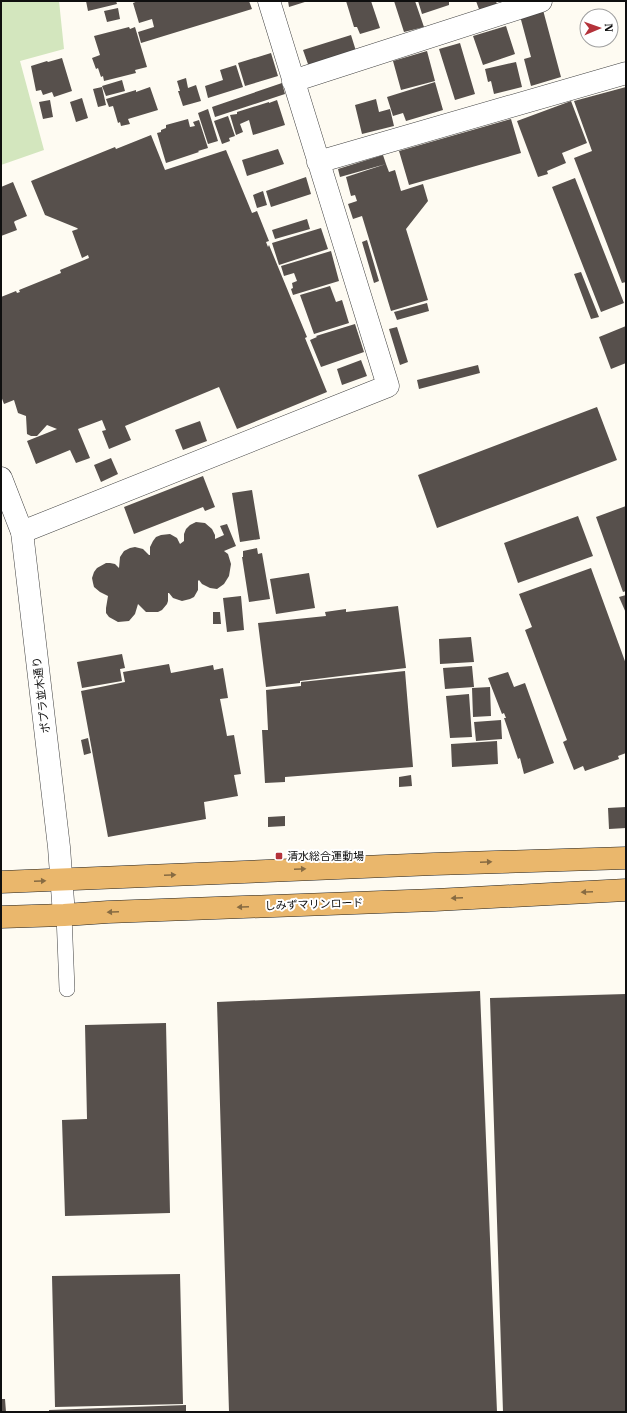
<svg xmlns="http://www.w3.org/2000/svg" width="627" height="1413" viewBox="0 0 627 1413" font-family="'IBM Plex Serif','Noto Sans JP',serif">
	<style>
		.green { fill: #d3e6be }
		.building { fill: #57504c }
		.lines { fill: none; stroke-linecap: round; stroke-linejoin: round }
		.service-casing { stroke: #424242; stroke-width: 16 }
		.minor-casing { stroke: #424242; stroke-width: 23 }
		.tertiary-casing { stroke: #424242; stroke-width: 23 }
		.trunk-casing { stroke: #202020; stroke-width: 23 }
		.service { stroke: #fff; stroke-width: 15 }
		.minor { stroke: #fff; stroke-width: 22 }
		.tertiary { stroke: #fff; stroke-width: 22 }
		.trunk { stroke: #eab76c; stroke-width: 22 }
		.oneway { fill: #876b42 }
		.poi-dot { fill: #b4323a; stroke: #fff; stroke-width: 1.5 }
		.labels { text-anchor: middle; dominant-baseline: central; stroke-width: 4; stroke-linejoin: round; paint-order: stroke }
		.street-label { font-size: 11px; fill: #0f0f0f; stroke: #fff }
		.poi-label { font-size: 11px; fill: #0f0f0f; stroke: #fff; text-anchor: start }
	</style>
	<rect width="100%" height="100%" fill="#fefbf2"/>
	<!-- green -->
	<path class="green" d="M1,1H59L64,49L20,61L44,150L1,165Z"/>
	<!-- building -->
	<path class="building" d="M86,1H116L117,4L88,11Z
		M138,1H249L252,9L141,43L138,32L154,27L152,19L139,23L133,3Z
		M288,1H308L289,7Z
		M346,1H371L380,28L360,34L357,27H354Z
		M394,1H415L424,27L404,32Z
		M418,1H449V5L422,14Z
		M476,1H496L498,8L480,12Z
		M118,8L120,19L107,22L104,11Z
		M543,10L561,77L531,86L524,59L531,57L520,16Z
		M506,26L515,54L483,65L473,36Z
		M129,27L130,29L135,27L147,67L135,70L136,73L104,81L103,76L101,77L98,68L96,69L92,58L100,55L94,36Z
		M351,35L356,51L309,67L303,50Z
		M460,43L475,94L455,100L439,49Z
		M427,51L435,81L401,90L393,61Z
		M271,53L278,76L245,86L238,63Z
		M62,58L72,91L54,97L52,92L43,95L41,90L36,91L31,66L47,61L48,62Z
		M516,62L522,87L494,94L491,81L488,82L485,69Z
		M236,65L243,87L208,98L205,86L223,80L220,70Z
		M186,78L188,88L196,85L201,101L183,106L178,91H180L177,81Z
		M122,80L125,91L106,96L102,86Z
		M435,82L443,110L406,121L403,113L393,116L387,97Z
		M282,83L285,94L215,117L212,107Z
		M102,87L106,105L98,107L93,89Z
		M150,87L158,110L128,119L130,124L121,126L120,122L118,123L113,106L109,107L106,99L136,90V92Z
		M626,87V282L622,283L574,158L592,151L574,101Z
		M82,98L88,118L76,122L70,102Z
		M376,99L379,112L390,109L394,126L362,134L355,105Z
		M50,100L53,117L43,119L39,102Z
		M277,100L285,125L253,135L249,120L240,124L243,132L236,135L230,115L237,114V112L269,102V103Z
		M571,101L587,143L562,153L566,163L547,171L548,174L538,177L517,121Z
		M208,109L218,141L208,144L198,113Z
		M228,116L235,136L229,138L230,141L222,144L214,121Z
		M188,119L190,127L195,126L193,122L199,120L208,148L198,151L199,152L166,163L157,133L161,132V130L166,128V125Z
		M511,119L521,153L409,185L399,151Z
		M151,135L165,170L226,150L252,213L257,211L269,241L266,242L268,247L269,245L307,337L305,338L327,392L237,429L219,387L125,426L131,440L109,449L102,431L106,430L102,420L78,429L90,458L76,463L70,450L36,464L27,441L57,429L47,425L37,436H31L27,434L26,416L18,413L14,400L4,404L1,396V297L16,291L17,293L20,292L19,290L61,273L60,270L89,258L88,255L82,258L72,231L78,229L77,228L45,215L31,181L115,147L116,149Z
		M278,149L284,164L247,176L242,160Z
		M383,155L386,164L340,177L338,169Z
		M386,164L389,172L395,170L401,191L423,184L428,201L406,229L428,300L391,311L362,216L353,219L348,204L357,201L355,195L351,196L346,177Z
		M306,177L311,194L271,207L266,191Z
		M575,178L624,303L601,312L552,187Z
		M13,182L27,216L15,221L14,222L17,230L1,236V187Z
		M263,191L267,205L257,208L253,195Z
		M307,219L310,229L275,239L272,230Z
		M321,228L328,249L279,265L272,243Z
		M367,240L379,281L374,283L362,242Z
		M331,251L339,281L293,295L291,289L293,288L292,283L297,281L294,273L284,276L281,266Z
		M581,272L599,317L591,319L574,274Z
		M330,286L336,302L342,300L349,323L314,334L300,295Z
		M427,303L429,311L397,320L394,312Z
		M355,324L364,352L321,367L310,340L317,337L316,336Z
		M626,326V363L611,369L599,337Z
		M397,327L408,362L400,365L389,329Z
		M361,360L367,376L342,385L337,369Z
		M478,365L480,373L419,389L417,380Z
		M597,407L617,460L437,528L418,475Z
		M200,421L207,441L183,450L175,430Z
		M111,458L118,474L101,482L94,465Z
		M203,476L215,507L205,511L203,507L134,534L124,507Z
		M252,490L260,539L240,542L232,493Z
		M626,506V591L623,592L596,517Z
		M578,516L593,556L518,583L504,543Z
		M196,522L205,523L212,529L215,535V539L224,535L220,526L227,524L236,546L224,551L228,554L231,564L229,576L224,584L217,589L210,588L202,584L199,580L198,581V590L194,597L190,599L182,601L173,598L169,593H168V601L167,604L162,610L158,612H146L138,604L135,614L129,621L118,622L109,617L106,613V608L108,596L100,592L94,587L93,583L92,578L94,572L97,568L106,563H110L115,564L119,568L120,557L124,551L130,548L135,547L143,549L149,555H150V547L153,541L156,537L161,535L170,534L177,538L180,544L184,541V534L186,529L190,525Z
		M257,548L258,554L262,553L270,599L249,602L242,557H243V551Z
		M591,568L626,664V753L618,756L619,759L585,771L583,766L574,770L563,742L567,740L525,630L532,627L519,594Z
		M309,573L315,608L276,614L270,579Z
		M626,595V613L619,597Z
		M241,596L244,630L227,632L223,598Z
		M398,606L406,668L300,681V683L266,687L258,623L326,616L325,612L346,609V612Z
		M213,612H220L221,624H213Z
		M471,637L474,662L440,664L439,639Z
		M122,654L125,668L120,669L122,681L82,688L77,662Z
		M169,664L171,673L213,665L214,670L223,668L228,698L220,699L227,736L234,735L241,774L234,775L238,796L204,802L206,819L108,837L81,691L125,682L123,672Z
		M472,666L474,687L445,689L443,668Z
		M405,671L413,767L285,777V782L265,783L262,730H268L266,690L301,686V682Z
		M508,672L514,687L525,683L554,763L524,774L520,758L518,759L504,718H506L504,713L502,714L488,678Z
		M490,687L491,716L473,717L472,688Z
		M469,694L472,737L450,738L446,696Z
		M501,720L502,739L476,741L474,722Z
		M88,738L91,753L84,755L81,740Z
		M497,741L498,764L452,767L451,744Z
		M411,775L412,786L399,787V777Z
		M626,807V828L609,829L608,808Z
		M285,816V826L268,827V817Z
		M480,991L497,1412H229L217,1002Z
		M626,994V1412H503L490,998Z
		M166,1023L170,1213L65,1216L62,1120L87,1119L85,1025Z
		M180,1274L183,1404L55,1407L52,1276Z
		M1,1399H5L6,1412H1Z
		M186,1405V1412H49V1410Z"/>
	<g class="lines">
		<defs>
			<path id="service" d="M64,915L67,989"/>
			<path id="minor" d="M293,81L541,1
				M318,162L626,73
				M22,532L388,386L269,1"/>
			<path id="tertiary" d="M1,478L22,532L59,847L64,915"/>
			<path id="trunk" d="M1,882L434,864L626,858
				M1,917L64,915L108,912L435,900L626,890"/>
		</defs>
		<!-- service casing -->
		<use href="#service" class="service-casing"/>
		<!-- minor casing -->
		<use href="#minor" class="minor-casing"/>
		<!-- tertiary casing -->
		<use href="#tertiary" class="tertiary-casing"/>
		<!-- trunk casing -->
		<use href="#trunk" class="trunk-casing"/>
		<!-- service -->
		<use href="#service" class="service"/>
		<!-- minor -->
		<use href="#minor" class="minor"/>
		<!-- tertiary -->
		<use href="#tertiary" class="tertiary"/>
		<!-- trunk -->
		<use href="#trunk" class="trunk"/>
	</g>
	<!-- one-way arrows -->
	<defs><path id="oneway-solid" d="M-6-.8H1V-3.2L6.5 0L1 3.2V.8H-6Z"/></defs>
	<g class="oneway">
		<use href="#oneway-solid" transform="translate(486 862) rotate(-2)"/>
		<use href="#oneway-solid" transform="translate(300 869) rotate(-2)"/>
		<use href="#oneway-solid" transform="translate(170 875) rotate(-2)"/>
		<use href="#oneway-solid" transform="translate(40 881) rotate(-2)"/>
		<use href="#oneway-solid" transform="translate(587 892) rotate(177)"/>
		<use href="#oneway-solid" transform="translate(457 898) rotate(177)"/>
		<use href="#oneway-solid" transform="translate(243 907) rotate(178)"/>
		<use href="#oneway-solid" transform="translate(113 912) rotate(178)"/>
	</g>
	<!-- markers -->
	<rect class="poi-dot" x="275" y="852" width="8" height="8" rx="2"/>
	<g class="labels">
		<!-- street labels -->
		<g class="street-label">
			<text transform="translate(41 695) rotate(-97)">ポプラ並木通り</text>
			<text transform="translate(314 904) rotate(-2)">しみずマリンロード</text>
		</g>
		<!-- poi labels -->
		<g class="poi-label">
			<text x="287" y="856">清水総合運動場</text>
		</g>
	</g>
	<!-- border -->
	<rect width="627" height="1413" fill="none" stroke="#0f0f0f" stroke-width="4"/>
	<!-- north arrow -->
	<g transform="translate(599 28) rotate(88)"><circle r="19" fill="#ffffff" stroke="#9f9f9f"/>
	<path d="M0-3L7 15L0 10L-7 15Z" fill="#b4323a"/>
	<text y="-6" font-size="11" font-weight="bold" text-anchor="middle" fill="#0f0f0f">N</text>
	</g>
</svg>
